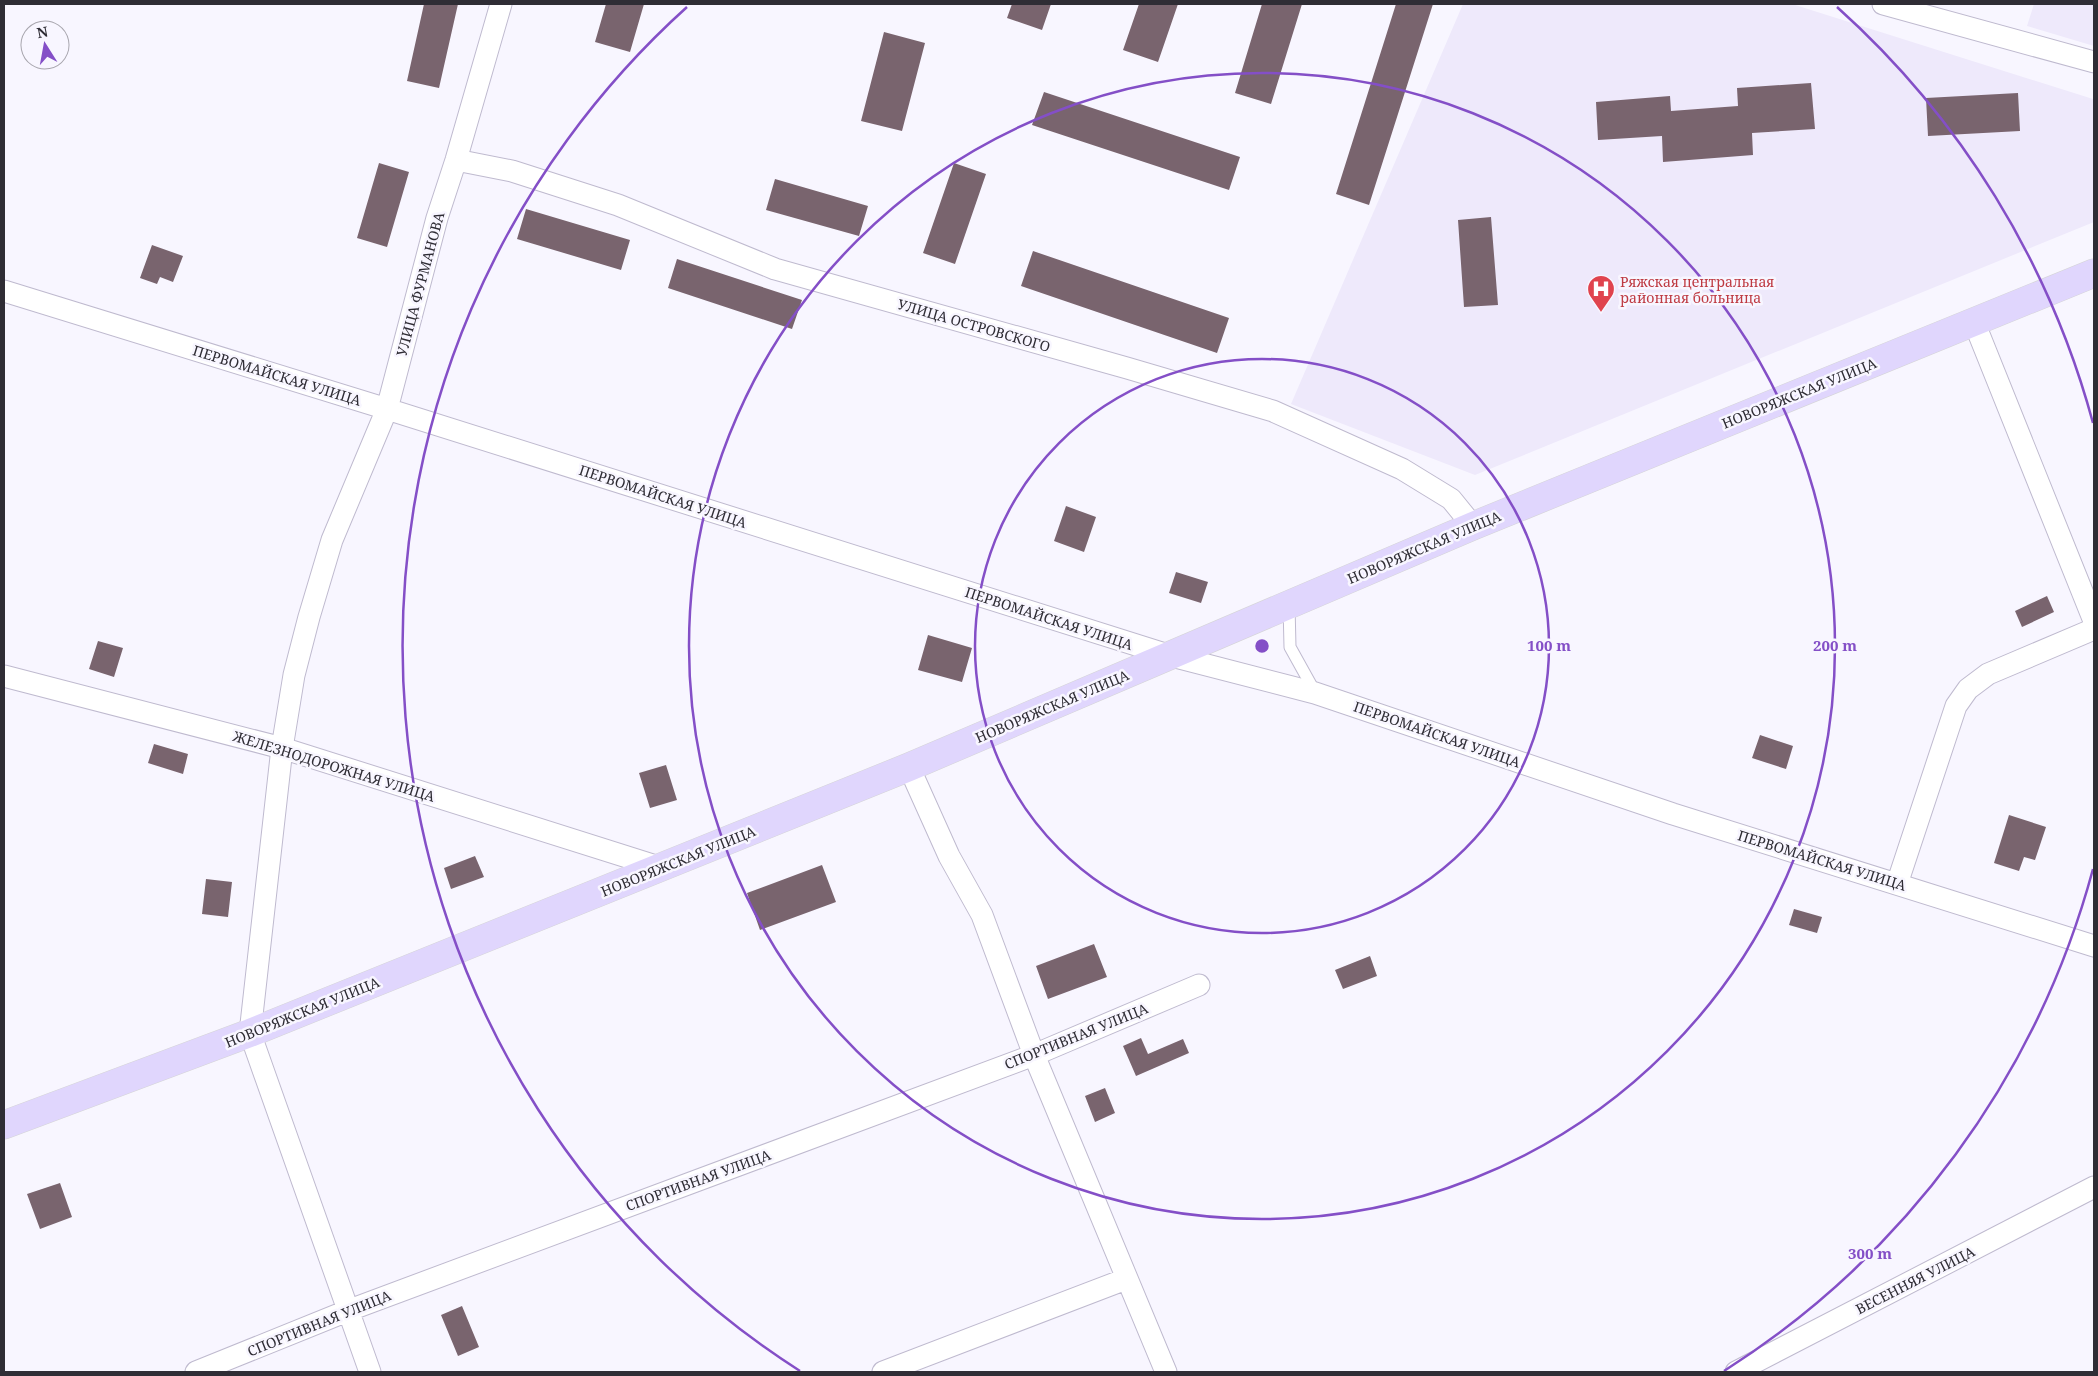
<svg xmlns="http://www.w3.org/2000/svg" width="2098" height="1376" viewBox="0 0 2098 1376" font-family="'Noto Serif',serif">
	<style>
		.built { fill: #eee9fb }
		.building { fill: #79646e }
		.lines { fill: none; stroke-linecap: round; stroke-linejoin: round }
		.lane-casing { stroke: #bfbacf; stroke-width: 13 }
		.street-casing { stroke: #bfbacf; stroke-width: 23 }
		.primary-casing { stroke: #d5d5d7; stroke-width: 29 }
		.lane { stroke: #fff; stroke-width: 11 }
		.street { stroke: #fff; stroke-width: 21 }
		.primary { stroke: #e0d6fd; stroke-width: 28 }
		.ring { fill: none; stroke: #844fc7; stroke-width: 2.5 }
		.labels { text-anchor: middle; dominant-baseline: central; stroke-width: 5; stroke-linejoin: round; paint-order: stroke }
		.health-label { font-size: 14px; fill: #be3a42; stroke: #f8f6ff; text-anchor: start }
		.street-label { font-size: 14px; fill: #2f2d35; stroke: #f8f6ff }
		.centre { fill: #844fc7; stroke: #f8f6ff; stroke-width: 2.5 }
		.ring-label { font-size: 15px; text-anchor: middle; font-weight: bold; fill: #844fc7; stroke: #f8f6ff; stroke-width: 5; stroke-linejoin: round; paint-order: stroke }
	</style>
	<rect width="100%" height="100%" fill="#f8f6ff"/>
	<!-- built -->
	<path class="built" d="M1463,4H1792L2093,99L2094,222L1475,475L1291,404Z
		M2034,4H2094V46L2027,26Z"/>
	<!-- building -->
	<path class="building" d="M424,4H458L439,88L407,81Z
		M606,4H644L630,52L595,42Z
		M1012,4H1051L1042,30L1007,18Z
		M1139,4H1178L1158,62L1123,50Z
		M1262,4H1302L1271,104L1235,93Z
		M1396,4H1433L1369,205L1336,194Z
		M884,32L925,43L902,131L861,121Z
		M1811,83L1815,129L1752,133L1753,155L1663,162L1662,136L1598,140L1596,102L1670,96L1671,111L1738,106L1737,88Z
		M1044,92L1240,157L1229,190L1032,125Z
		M2018,93L2020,131L1928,136L1926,98Z
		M379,163L409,172L387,247L357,238Z
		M954,163L986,174L955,264L923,253Z
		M775,179L868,206L859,236L766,210Z
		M526,209L630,240L621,270L517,239Z
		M1491,217L1498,305L1464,307L1458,220Z
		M152,245L183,256L173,282L160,277L157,284L140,278Z
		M1033,251L1229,318L1217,353L1021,286Z
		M677,259L802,300L792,329L668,288Z
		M1066,506L1096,517L1084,552L1054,541Z
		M1176,572L1208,582L1201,603L1169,593Z
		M2047,596L2054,612L2022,627L2015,611Z
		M928,635L972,648L962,682L918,670Z
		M98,641L123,648L114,677L89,669Z
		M1760,735L1793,746L1786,769L1752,758Z
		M154,744L188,754L183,774L148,763Z
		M666,765L677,800L650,808L639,773Z
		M2009,815L2046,827L2035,860L2024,857L2019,871L1994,863Z
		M475,856L484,877L451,889L444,868Z
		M822,865L836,902L760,930L747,893Z
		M206,879L232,882L228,917L202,914Z
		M1794,909L1822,917L1817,933L1789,925Z
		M1094,944L1107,977L1048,999L1036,966Z
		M1370,956L1377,976L1343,989L1335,970Z
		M1141,1038L1148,1054L1183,1039L1189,1053L1136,1076L1123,1046Z
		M1105,1088L1115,1113L1095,1122L1085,1096Z
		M60,1183L72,1217L40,1229L27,1194Z
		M462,1306L479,1347L458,1356L441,1315Z"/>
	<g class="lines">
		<defs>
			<path id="lane" d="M1289,605L1290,647L1315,692"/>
			<path id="street" d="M1883,4L2094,62
				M456,160L512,171L618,205L775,269L1127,368L1273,411L1402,469L1451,499L1473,526
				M4,291L387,409L1168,655L1315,693L1673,814L2094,946
				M1974,322L2094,621
				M4,676L282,748L662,868
				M909,767L949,856L982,915L1034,1055L1166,1372
				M1897,884L1956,706L1968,689L1988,674L2094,629
				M196,1372L347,1311L1034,1055L1199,985
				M370,1372L250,1033L282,748L294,675L309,617L332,540L387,409L437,218L456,160L501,4
				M883,1372L1126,1279
				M1736,1372L2094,1187"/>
			<path id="primary" d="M4,1125L250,1033L909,767L1473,526L2094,273"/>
		</defs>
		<!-- lane casing -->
		<use href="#lane" class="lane-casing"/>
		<!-- street casing -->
		<use href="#street" class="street-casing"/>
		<!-- primary casing -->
		<use href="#primary" class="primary-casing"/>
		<!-- lane -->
		<use href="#lane" class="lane"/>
		<!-- street -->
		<use href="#street" class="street"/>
		<!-- primary -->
		<use href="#primary" class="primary"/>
	</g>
	<!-- distance rings -->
	<g class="ring">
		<circle cx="1262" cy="646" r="287"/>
		<circle cx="1262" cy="646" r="573"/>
		<path d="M2093 869A860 860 0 0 1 1724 1371M800 1371A860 860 0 0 1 687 7M1837 7A860 860 0 0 1 2093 423"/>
	</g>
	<!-- icons -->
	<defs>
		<symbol id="hospital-pin" viewBox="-11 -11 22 30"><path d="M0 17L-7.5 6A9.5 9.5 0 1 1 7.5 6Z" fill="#e0444e" stroke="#f8f6ff"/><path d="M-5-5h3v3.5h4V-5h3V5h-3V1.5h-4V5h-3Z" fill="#fff"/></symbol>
	</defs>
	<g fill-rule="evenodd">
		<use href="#hospital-pin" x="1585" y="273" width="32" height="43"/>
	</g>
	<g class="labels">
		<!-- health labels -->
		<g class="health-label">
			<text x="1620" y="281">Ряжская центральная<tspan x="1620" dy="16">районная больница</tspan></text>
		</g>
		<!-- street labels -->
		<g class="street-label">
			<text transform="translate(420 284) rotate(-75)">УЛИЦА ФУРМАНОВА</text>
			<text transform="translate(974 325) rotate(16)">УЛИЦА ОСТРОВСКОГО</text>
			<text transform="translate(277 375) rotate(17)">ПЕРВОМАЙСКАЯ УЛИЦА</text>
			<text transform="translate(1799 393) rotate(-22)">НОВОРЯЖСКАЯ УЛИЦА</text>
			<text transform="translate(663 496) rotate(18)">ПЕРВОМАЙСКАЯ УЛИЦА</text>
			<text transform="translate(1424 547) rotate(-23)">НОВОРЯЖСКАЯ УЛИЦА</text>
			<text transform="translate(1049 618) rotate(18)">ПЕРВОМАЙСКАЯ УЛИЦА</text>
			<text transform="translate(1052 706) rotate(-23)">НОВОРЯЖСКАЯ УЛИЦА</text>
			<text transform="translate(1437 734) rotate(19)">ПЕРВОМАЙСКАЯ УЛИЦА</text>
			<text transform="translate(334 766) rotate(17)">ЖЕЛЕЗНОДОРОЖНАЯ УЛИЦА</text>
			<text transform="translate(1822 860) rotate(17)">ПЕРВОМАЙСКАЯ УЛИЦА</text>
			<text transform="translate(678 861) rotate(-22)">НОВОРЯЖСКАЯ УЛИЦА</text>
			<text transform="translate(302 1012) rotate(-22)">НОВОРЯЖСКАЯ УЛИЦА</text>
			<text transform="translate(1076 1036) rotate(-22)">СПОРТИВНАЯ УЛИЦА</text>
			<text transform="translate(698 1180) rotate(-20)">СПОРТИВНАЯ УЛИЦА</text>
			<text transform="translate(1915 1280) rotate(-27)">ВЕСЕННЯЯ УЛИЦА</text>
			<text transform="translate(319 1323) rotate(-22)">СПОРТИВНАЯ УЛИЦА</text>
		</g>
	</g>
	<circle cx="1262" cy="646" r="8" class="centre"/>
	<g class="ring-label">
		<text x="1549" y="651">100 m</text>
		<text x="1835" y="651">200 m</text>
		<text x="1870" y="1259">300 m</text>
	</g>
	<!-- border -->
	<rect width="2098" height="1376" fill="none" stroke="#2f2d35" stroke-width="10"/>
	<!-- north arrow -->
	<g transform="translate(45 45) rotate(349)"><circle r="24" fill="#f8f6ff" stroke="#a8a6ae"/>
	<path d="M0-4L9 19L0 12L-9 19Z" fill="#844fc7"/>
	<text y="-8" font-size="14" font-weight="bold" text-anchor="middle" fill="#2f2d35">N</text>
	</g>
</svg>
